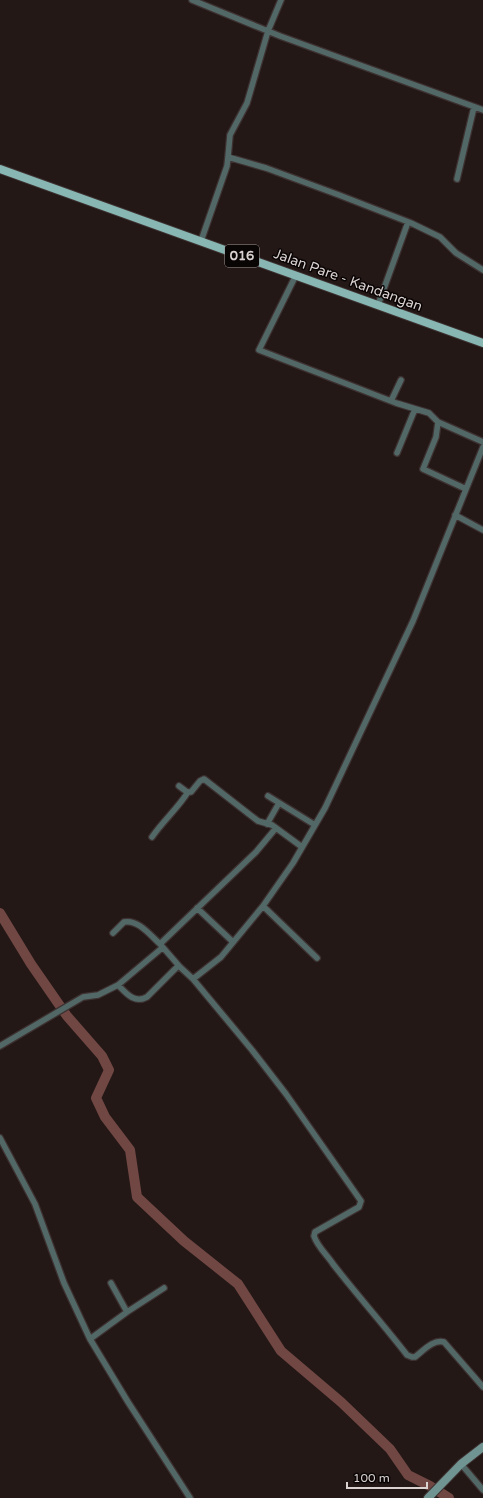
<svg xmlns="http://www.w3.org/2000/svg" width="483" height="1498" viewBox="0 0 483 1498" font-family="'Varela Round',sans-serif">
	<style>
		.lines { fill: none; stroke-linecap: round; stroke-linejoin: round }
		.river { stroke: #704743; stroke-width: 10 }
		.street-casing { stroke: #3d3231; stroke-width: 8 }
		.secondary-casing { stroke: #3d3231; stroke-width: 10 }
		.primary-casing { stroke: #3d3231; stroke-width: 10 }
		.street { stroke: #526867; stroke-width: 5.5 }
		.secondary { stroke: #709492; stroke-width: 8 }
		.primary { stroke: #87b6b3; stroke-width: 8 }
		.labels { text-anchor: middle; dominant-baseline: central; stroke-width: 3; stroke-linejoin: round; paint-order: stroke }
		.shield { fill: #0a0505; stroke: #9c9494; stroke-width: 1 }
		.shield-label { font-size: 13px; font-weight: bold; fill: #dad2d1 }
		.street-label { font-size: 14px; fill: #dad2d1; stroke: #0a0505 }
	</style>
	<rect width="100%" height="100%" fill="#241817"/>
	<g class="lines">
		<!-- river -->
		<path class="river" d="M0,913L31,964L67,1016L102,1056L109,1070L96,1098L105,1117L130,1150L137,1197L184,1241L238,1284L281,1351L341,1402L390,1449L408,1475L430,1486L449,1498"/>
		<defs>
			<path id="street" d="M192,0L280,36L483,110
				M228,157L230,135L247,103L268,31L281,0
				M457,179L474,107
				M201,241L227,166L228,157L266,168L339,195L411,223L440,237L456,253L483,270
				M296,275L259,350L396,403L429,413L438,422L436,437L423,469L466,489
				M378,305L408,222
				M391,401L401,380
				M438,422L483,442
				M483,447L413,621L325,808L293,863L263,906L221,957L193,979L252,1050L286,1094L361,1201L359,1207L315,1232L314,1236C317,1246 327,1255 333,1264C357,1295 383,1324 407,1355L412,1357H415C423,1351 433,1339 444,1342L483,1387
				M397,453L415,409
				M455,515L483,530
				M179,786L187,792H191L200,781L204,779L258,821L272,825L302,847
				M268,796L315,825
				M267,824L279,803
				M152,837C163,821 178,808 188,792
				M263,906L317,958
				M197,908L233,942
				M113,933L124,922C138,919 150,935 160,944
				M193,979L180,967L160,944L256,852L276,828
				M118,985C126,993 134,1004 147,997L178,966
				M0,1046L83,997L98,995L118,985L162,948
				M0,1138L35,1204L64,1283L90,1339L128,1402L190,1498
				M111,1283L127,1312
				M90,1339L127,1312L164,1288
				M461,1464L483,1490"/>
			<path id="secondary" d="M428,1498L461,1464L483,1447"/>
			<path id="primary" d="M0,169L483,343"/>
		</defs>
		<!-- street casing -->
		<use href="#street" class="street-casing"/>
		<!-- secondary casing -->
		<use href="#secondary" class="secondary-casing"/>
		<!-- primary casing -->
		<use href="#primary" class="primary-casing"/>
		<!-- street -->
		<use href="#street" class="street"/>
		<!-- secondary -->
		<use href="#secondary" class="secondary"/>
		<!-- primary -->
		<use href="#primary" class="primary"/>
	</g>
	<g class="labels">
		<!-- shield labels -->
		<rect class="shield" x="225" y="245" width="34" height="22" rx="3"/>
		<g class="shield-label">
			<text x="242" y="256">016</text>
		</g>
		<!-- street labels -->
		<g class="street-label">
			<text transform="translate(348 280) rotate(20)">Jalan Pare - Kandangan</text>
		</g>
	</g>
	<!-- scale -->
	<path d="M347 1482v6h80v-6" fill="none" stroke="#dad2d1" stroke-width="2"/>
	<text x="353" y="1482" font-size="12" fill="#dad2d1" stroke="#0a0505" stroke-width="3" paint-order="stroke">100 m</text>
</svg>
